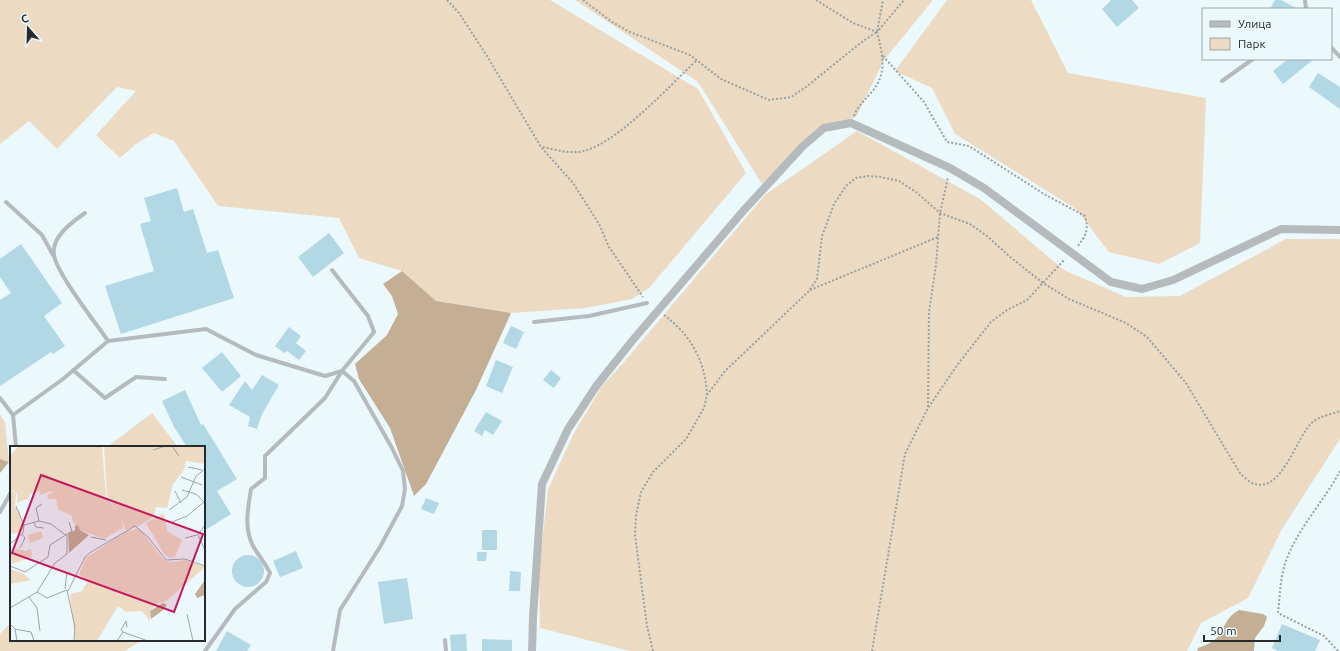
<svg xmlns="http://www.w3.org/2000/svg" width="1340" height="651" viewBox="0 0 1340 651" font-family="Ubuntu,sans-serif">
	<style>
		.green { fill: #eddac2 }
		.forest { fill: #c4ae94 }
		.building { fill: #b2d8e5 }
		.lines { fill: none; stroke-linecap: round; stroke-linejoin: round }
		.path { stroke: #98a1a4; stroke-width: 2; stroke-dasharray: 2 2; stroke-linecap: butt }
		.lane { stroke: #b5bbbd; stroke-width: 4 }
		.street { stroke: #b5bbbd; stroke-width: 8 }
		.inset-road { fill: none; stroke: #9ca6a9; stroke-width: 1 }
		.view { fill: #c2185b; fill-opacity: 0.15; stroke: #c2185b; stroke-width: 2 }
		.inset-edge { fill: none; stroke: #262a2c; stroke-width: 2 }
	</style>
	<rect width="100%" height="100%" fill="#ebf8fc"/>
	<!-- green -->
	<path class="green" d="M0,0H550L698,89L746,173L649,288L632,299L585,308L511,313L436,301L402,271L359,258L339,218L218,206L174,141L154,133L136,144L120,158L96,135L136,91L117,87L57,149L29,121L0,144Z
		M575,0H933L884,60L856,117L820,131L762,184L698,82Z
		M947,0H1031L1068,73L1206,98L1200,243L1159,264L1109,252L1076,209L955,134L932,88L895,71Z
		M857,131L980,199L1064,270L1126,297L1180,296L1286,239H1340V439L1282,529L1248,598L1201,623L1187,651H630L540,628L539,570L548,489L574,433L602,386L624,362L765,195Z
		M152,413L178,447H107Z
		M0,414L5,422L9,462L0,459Z
		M11,622V640H142L125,651H0V634Z"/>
	<!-- forest -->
	<path class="forest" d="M402,271L436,301L511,313L476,390L426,484L414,496L390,428L359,379L355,364L387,335L398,314L392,296L383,284Z
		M0,459L9,462L0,473Z
		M1239,610L1263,614L1267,617L1264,626L1255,638L1254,651H1197L1198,648C1203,646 1209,644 1213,641C1225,634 1222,619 1239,610Z"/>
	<!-- building -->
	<path class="building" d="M1111,0H1132L1139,8L1117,27L1102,9Z
		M1275,0H1281L1298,9H1270Z
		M1288,59H1314L1283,84L1273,71Z
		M1318,73L1340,87V109L1309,87Z
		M177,188L184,212L193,209L207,253L218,250L234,298L121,334L105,286L154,271L140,224L151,221L144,198Z
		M329,233L344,253L313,277L298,257Z
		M21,244L62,303L44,316L65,346L53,354L51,352L0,386V300L11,293L0,277V259Z
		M511,326L524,332L516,349L503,343Z
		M289,327L301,336L296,343L306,351L299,360L287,351L284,353L275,346Z
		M222,352L241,376L222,392L202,368Z
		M496,360L513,367L502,393L486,386Z
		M551,370L561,378L554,388L543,380Z
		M262,375L279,385L262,414L257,429L248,426L250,417L229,405L245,381L252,390Z
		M185,390L201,425L203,424L237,479L217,491L231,514L204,531V447H187L174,427L162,401Z
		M486,412L502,421L493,435L485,430L482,436L474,431Z
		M426,498L439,503L434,514L421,509Z
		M482,530H497V550H482Z
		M296,551L303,568L280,577L273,561Z
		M477,552H487L486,561H477Z
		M232 571a16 16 0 1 1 32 0a16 16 0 1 1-32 0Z
		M510,571L521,572L520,591H509Z
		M407,578L413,619L384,624L378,582Z
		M1282,624L1320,640L1315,651H1278L1272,648Z
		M227,631L251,645L247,651H216Z
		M466,634L467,651H451L450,635Z
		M482,639L512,640V651H482Z"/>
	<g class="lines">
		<!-- path -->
		<path class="path" d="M447,0L459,13L487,56L541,147L573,183L599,224L609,247L643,297
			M583,0L612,22L630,32L690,55L721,79L769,100L791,97L806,87L863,41L877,32L883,0
			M816,0L853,23L877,32
			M883,56L924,102L947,142L969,146L1044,194L1085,216C1089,230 1086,236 1077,247
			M854,116C858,106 863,102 870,94C888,74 883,56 877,32L904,0
			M543,147C553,149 565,153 576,152C610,152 671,84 696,61
			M810,290L938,237
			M664,315C691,335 705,361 707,394
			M928,407L929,312L936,265L940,213L948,177
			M653,651L647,626L635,535L636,516L641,492L653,472L686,439L704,408L707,395L725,371L809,291L817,279L822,236L827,223L834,204L846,186L856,178L868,176L881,177L899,181L916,192L940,213L970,224L987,236L1009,256L1043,283L1069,299L1126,323L1147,337L1186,383L1240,473C1243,476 1248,481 1252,483C1283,496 1296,434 1314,421C1321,416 1332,414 1340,411
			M872,651L905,454L928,408L958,364L991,322L1007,310L1027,300L1065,259
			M1338,651L1324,636L1278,613C1280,597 1280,579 1285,564C1296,530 1323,503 1340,471"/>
		<!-- lane -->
		<path class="lane" d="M1305,0L1306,9
			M1331,47L1340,57
			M1222,81L1253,59
			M6,202L42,235L53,255
			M85,213C72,222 51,237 54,255C57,274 96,323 108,341
			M534,322L589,316L647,303
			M73,370L105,398L136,377L165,379
			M0,398L13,415L63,379L108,341L206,329L256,355L325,376L342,371L354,381L392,448L403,471L405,489L402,506L380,547L340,610L333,651
			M13,415L16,447
			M0,512L11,492
			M445,640L446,651
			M205,651L235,609L266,582L270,573C265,562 257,554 252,544C244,526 248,508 251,489L265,478V456L325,398L342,371L374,332L368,316L332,270"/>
		<!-- street -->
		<path class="street" d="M532,651L533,617L542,484L568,429L597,385L632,341L744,210L803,146L824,128L851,123L950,168L984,188L1111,282L1142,289L1173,280L1281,229L1340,230"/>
	</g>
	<!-- overview -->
	<g transform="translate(10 446)">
		<rect width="195" height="195" fill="#ebf8fc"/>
		<path d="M9,0H92L96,51L111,70L97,50L94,0H195V18L176,15L174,24L163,38L157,62L146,61L144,70L129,80L115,84L112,72L113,82L94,93L70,84L63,76L62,70L48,63L46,53H38L37,49L43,46L41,45L31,49L29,45L20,48L19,52L7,57V48L0,42V9ZM0,43L6,48L5,60L10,67L13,80L12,85L3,88L0,86ZM154,67L157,85L172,94L165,111L159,112L154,108L136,77ZM129,82L154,114L160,116L176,114L195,121L155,156L148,157L140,165V175L132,165L116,166L108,160L87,195H65L60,148L72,145L78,135L69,128L76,112L115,86ZM31,85L33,92L20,97L18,89ZM8,103L15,105L21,103L22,111L2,118L0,107ZM0,123L12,127L21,134L0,138Z" fill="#eddac2"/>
		<path d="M68,79L70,84L79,89L59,107L58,88L65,84V80ZM195,134V149L187,152L185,148ZM153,157L157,159L153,164L141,173L140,165Z" fill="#c4ae94"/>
		<path class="inset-road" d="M162,0L169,10M143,4L156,0M178,21L192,24M171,31L192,39M172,44L186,48L194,56M165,45L171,57M6,60L14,79L29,75L41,78L57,90V108L45,117L27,146M159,64L177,51L186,30L195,23M29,75L26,62L32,58M162,76L177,70L194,56M24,77L26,81L34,82M195,79L188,89L195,104M81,91L96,94M175,92L187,89M0,98L13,87L14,79M10,102L15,92L12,88M0,120L15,126L38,111L40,99L62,85L59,76M55,143L57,126M58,145L75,111L81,106L125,80L138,91L156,114L175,113L195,120M19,151L27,162L30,185M0,162L27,146L37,152L57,144L65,181L64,195M177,168L183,195M0,178L5,183L21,186L24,195M5,183L7,195M113,186L111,184L116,175L117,181M107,195L113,186L138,195"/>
		<path class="view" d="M31,29L193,88L164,166L2,107Z"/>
		<rect width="195" height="195" class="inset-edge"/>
	</g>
	<!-- legend -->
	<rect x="1202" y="8" width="130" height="52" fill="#ebf8fc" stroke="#9ca6a9"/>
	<rect x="1210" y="21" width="20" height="6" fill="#b5bbbd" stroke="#9ca6a9"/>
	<text x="1238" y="28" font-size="12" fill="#262a2c">Улица</text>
	<rect x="1210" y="38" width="20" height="12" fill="#eddac2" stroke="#9ca6a9"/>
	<text x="1238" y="48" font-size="12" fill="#262a2c">Парк</text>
	<!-- north arrow -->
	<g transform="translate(28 28) rotate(340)" stroke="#ebf8fc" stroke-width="3" paint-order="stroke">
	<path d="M0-3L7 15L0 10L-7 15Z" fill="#262a2c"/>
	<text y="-6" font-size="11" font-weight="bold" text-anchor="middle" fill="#262a2c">С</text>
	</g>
	<!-- scale -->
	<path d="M1204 635v6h76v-6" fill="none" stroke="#262a2c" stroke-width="2"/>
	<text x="1210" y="635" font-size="12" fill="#262a2c" stroke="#ebf8fc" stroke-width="3" paint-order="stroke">50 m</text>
</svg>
